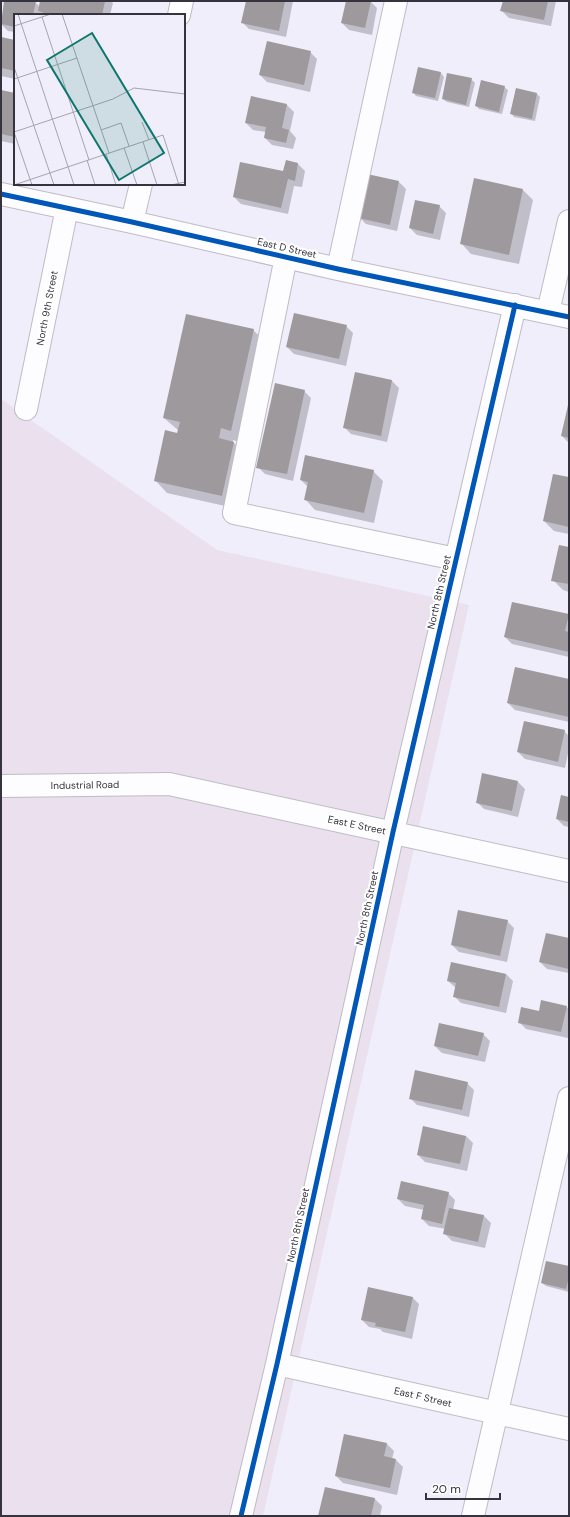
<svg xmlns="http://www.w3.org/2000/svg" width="570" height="1517" viewBox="0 0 570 1517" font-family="'DM Sans',sans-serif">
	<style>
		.industrial { fill: #ebe0ee }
		.shadow { fill: #0003 }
		.building { fill: #9e999c }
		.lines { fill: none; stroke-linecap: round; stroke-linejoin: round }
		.minor-casing { stroke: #bebcc6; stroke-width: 24 }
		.minor { stroke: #fdfcfe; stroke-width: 22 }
		.cycleway-casing { stroke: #fff; stroke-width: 8 }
		.cycleway { stroke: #0057b8; stroke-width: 5 }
		.labels { text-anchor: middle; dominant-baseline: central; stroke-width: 4; stroke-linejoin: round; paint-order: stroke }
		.street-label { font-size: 10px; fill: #35343e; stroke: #fff }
		.inset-road { fill: none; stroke: #a5a4af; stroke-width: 1 }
		.view { fill: #0f766e; fill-opacity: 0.15; stroke: #0f766e; stroke-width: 2 }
		.inset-edge { fill: none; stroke: #35343e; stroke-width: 2 }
	</style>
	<rect width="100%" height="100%" fill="#f0eefa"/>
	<!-- industrial -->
	<path class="industrial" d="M1,399L217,550L469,605L263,1516H1Z"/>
	<!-- shadow -->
	<path class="shadow" d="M5,1H29L35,2L40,7L41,1H110L113,3L110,15H43L41,13V15H15V32L8,31L1,24Z
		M247,1H293L286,37L249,29L242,22Z
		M347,1H370L377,8L372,35L349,30L342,23Z
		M504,1H556L551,26L509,18L502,11Z
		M1,38L15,41V79L1,76Z
		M310,52L317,59L310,92L267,82L260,75Z
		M441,73L444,77L438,101L416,96L413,92Z
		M471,79L475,83L469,107L447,102L443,99Z
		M504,87L508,90L502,114L479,109L476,106Z
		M516,89L537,94L540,97L535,121L514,117L511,113Z
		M1,91L15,94V144L1,141Z
		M252,97L287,105L294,112L290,131L296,138L293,149L272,145L265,138L266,132L253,130L246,123Z
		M286,161L298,164L305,171L302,187L294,186L288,214L241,204L234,197L284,172Z
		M399,182L406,189L397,231L366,224L359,217Z
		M523,190L533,200L519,264L471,254L461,243Z
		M439,206L446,213L440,240L417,235L410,228Z
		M346,326L353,333L346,366L294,354L287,347Z
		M253,330L266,342L243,443L233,440V442L246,455L234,508L167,493L155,480L179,431L164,418Z
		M356,373L392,381L399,388L387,442L351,434L344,427Z
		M304,391L311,398L293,481L265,474L258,467Z
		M569,407V443L562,436Z
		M373,471L383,481L374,523L315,510L305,499L308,487L301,480Z
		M569,478V534L554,531L544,521Z
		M569,548V592L563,590L553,580Z
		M568,615L569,657L512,644L505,637Z
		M569,680V722L515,710L508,703Z
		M564,731L569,736V748L565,768L525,759L518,752Z
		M518,782L525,789L518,817L484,809L477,802Z
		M569,798V827L564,826L557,819Z
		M507,921L514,928L507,962L459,952L452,945Z
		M569,939V973L547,969L540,962Z
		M452,963L506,974L513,981L506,1013L461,1003L454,996L456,988L448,981Z
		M566,1007L569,1009L568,1038L526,1029L519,1022L540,1012Z
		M483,1034L490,1041L485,1062L442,1053L435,1046Z
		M467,1083L474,1090L469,1117L417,1105L410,1098Z
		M466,1136L473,1143L467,1171L425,1162L418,1155Z
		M448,1193L455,1200L453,1210L484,1216L491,1223L485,1248L452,1241L445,1234L446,1229L429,1226L422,1219L424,1210L405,1206L398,1199Z
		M569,1267V1292L546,1286L542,1283Z
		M412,1297L419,1304L412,1339L383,1332L380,1329L369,1327L362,1320Z
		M387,1444L394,1451L392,1459L396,1460L403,1467L397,1495L343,1483L336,1476Z
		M375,1499L382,1506L380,1516H319Z"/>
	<!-- building -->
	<path class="building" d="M4,1H36L33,15H15V27L1,24Z
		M40,1H105L102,15H51L38,11Z
		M246,1H285L279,31L241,23Z
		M346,1H371L365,28L341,23Z
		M503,1H548L544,20L500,11Z
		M1,37L15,40V71L1,68Z
		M267,41L311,51L304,85L259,75Z
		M418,67L441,72L435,98L412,93Z
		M447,73L472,78L466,105L442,99Z
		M481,80L505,86L499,112L475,106Z
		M516,88L537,93L532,119L510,114Z
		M1,90L15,93V137L1,134Z
		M251,96L287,104L282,128L289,130L286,143L264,138L266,127L245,123Z
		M286,160L298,163L295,181L288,179L281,208L233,197L240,162L283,171Z
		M367,174L399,181L390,225L358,218Z
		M474,178L523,189L509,255L460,244Z
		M415,200L440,205L433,234L409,228Z
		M294,313L347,325L339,359L286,347Z
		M186,314L254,329L231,431L221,428L219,438L234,442L222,496L154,481L165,430L177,433L180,422L163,418Z
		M355,372L392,380L381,436L343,428Z
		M275,383L305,390L287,474L256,468Z
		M568,405H569V438L561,436Z
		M305,455L374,470L364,513L304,500L308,482L300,480Z
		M553,474L569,477V527L543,521Z
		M559,545L569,547V584L551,581Z
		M512,602L569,614L565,631L569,632V652L504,637Z
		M515,667L569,679V717L507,703Z
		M524,721L565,730L558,762L517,752Z
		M482,773L518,781L512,811L476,803Z
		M561,795L569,797V822L556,819Z
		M458,910L508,920L500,956L451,945Z
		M546,933L569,938V969L539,962Z
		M451,962L506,974L499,1007L453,997L456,983L447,981Z
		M541,1000L567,1006L561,1032L518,1023L521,1007L539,1011Z
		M439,1023L484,1033L478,1056L434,1046Z
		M415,1070L468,1082L462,1110L409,1099Z
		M423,1126L466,1136L460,1164L417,1155Z
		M401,1181L449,1192L442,1224L421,1219L424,1205L397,1199Z
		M449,1208L484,1215L478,1242L443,1234Z
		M546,1261L569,1266V1277L566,1289L541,1283Z
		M368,1287L413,1297L405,1332L375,1326L376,1323L361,1320Z
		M344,1434L387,1443L384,1456L396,1459L390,1488L335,1476Z
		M325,1487L375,1498L371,1516H318Z"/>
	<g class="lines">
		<defs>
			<path id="minor" d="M179,15L182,1
				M1,194L132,222L338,269L569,317
				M132,222L141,184
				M286,257L234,513L456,559
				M338,269L396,1
				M548,312L569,221
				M26,409L67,208
				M1,786L169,784L569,871
				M277,1364L569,1429
				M241,1516L277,1364L393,832L515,305
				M473,1516L569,1098"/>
		</defs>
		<!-- minor casing -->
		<use href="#minor" class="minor-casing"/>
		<!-- minor -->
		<use href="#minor" class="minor"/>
		<defs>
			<path id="cycleway" d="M1,194L132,222L338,269L569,317
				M241,1516L277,1364L393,832L515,305"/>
		</defs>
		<!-- cycleway casing -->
		<use href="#cycleway" class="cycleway-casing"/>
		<!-- cycleway -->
		<use href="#cycleway" class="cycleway"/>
	</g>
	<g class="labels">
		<!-- street labels -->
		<g class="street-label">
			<text transform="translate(287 248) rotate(13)">East D Street</text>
			<text transform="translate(47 308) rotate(-79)">North 9th Street</text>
			<text transform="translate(439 592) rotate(-77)">North 8th Street</text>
			<text transform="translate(85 785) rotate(-1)">Industrial Road</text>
			<text transform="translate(357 825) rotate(12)">East E Street</text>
			<text transform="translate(367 908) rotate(-78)">North 8th Street</text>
			<text transform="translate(298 1225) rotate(-78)">North 8th Street</text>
			<text transform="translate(423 1397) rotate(13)">East F Street</text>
		</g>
	</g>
	<!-- overview -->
	<g transform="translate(14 14)">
		<rect width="171" height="171" fill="#f0eefa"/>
		<path class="inset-road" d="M4,0L60,171M48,0L95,139M28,3L75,146M0,12L37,0M0,53L40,171M0,65L63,44M128,108L135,126M87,116L107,109L115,132M0,118L99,85L120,74L171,80M0,118L18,171M129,128L143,171M110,134L123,171M92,140L102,171M73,146L81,171M0,171L149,121L165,171M157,171L171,168"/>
		<path class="view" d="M78,19L150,139L105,166L33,46Z"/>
		<rect width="171" height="171" class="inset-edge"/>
	</g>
	<!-- border -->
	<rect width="570" height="1517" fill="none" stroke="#35343e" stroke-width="4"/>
	<!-- scale -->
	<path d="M426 1493v6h74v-6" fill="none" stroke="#35343e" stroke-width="2"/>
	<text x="432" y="1493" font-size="12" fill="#35343e" stroke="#ffffff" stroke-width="3" paint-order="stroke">20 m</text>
</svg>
